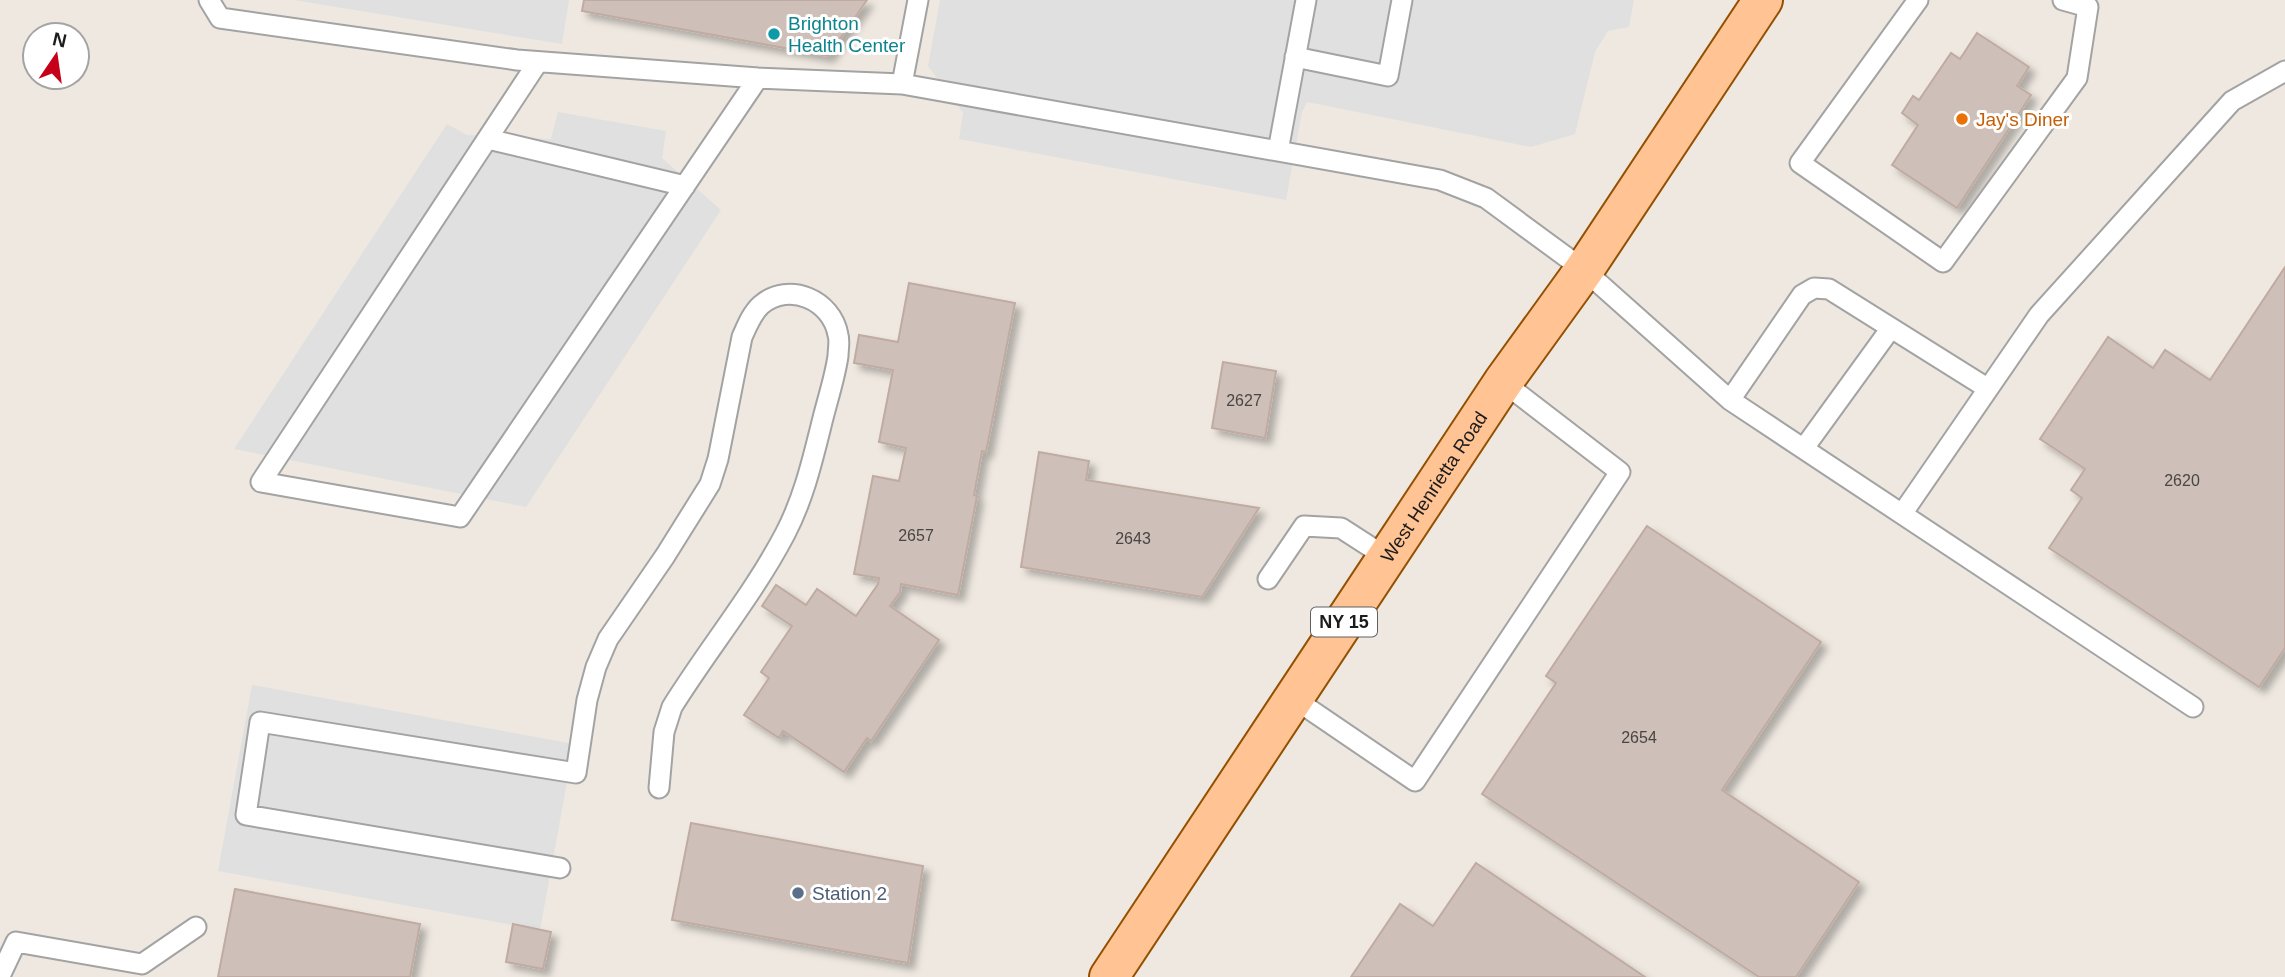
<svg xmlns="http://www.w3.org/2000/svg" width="2285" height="977" viewBox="0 0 2285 977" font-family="Arial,sans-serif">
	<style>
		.parking { fill: #e0e0e0 }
		.building { fill: #cec0b9; stroke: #c0aba2; stroke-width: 2; filter: url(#shadow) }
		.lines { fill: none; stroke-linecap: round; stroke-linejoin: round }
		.service-casing { stroke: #a3a3a3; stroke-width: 23 }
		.primary-casing { stroke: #935000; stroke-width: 42 }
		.service { stroke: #fff; stroke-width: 19 }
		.primary { stroke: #ffc394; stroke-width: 38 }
		.culture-dot { fill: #0f9aa8; stroke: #fff; stroke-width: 2.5 }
		.food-dot { fill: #e8710a; stroke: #fff; stroke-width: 2.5 }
		.service-dot { fill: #5c6f8a; stroke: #fff; stroke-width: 2.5 }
		.labels { text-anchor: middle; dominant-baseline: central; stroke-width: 6; stroke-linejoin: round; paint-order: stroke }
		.number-label { font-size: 16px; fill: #484543 }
		.shield { fill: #fff; stroke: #606060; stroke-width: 2 }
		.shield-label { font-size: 18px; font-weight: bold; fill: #1c1c1c }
		.culture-label { font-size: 19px; fill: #0d838f; stroke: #fff; text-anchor: start }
		.food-label { font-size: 19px; fill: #c56008; stroke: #fff; text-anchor: start }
		.street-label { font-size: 19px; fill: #1c1c1c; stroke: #fff }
		.service-label { font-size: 19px; fill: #4e5e75; stroke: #fff; text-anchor: start }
	</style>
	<defs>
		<filter id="shadow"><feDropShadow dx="6" dy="6" stdDeviation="3.5" flood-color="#0004"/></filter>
	</defs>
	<rect width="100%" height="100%" fill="#eee8e0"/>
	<!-- parking -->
	<path class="parking" d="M294,0H569L562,44Z
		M940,0H1634L1629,27L1608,31L1595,52L1575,134L1531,147L1307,102L1302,112L1286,200L959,139L963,113L928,66Z
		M558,112L666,131L662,158L721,210L526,507L234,449L447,124L467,135L551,139Z
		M252,685L574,744L540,930L218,871Z"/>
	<!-- building -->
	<path class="building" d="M584,0H867L828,56L582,11Z
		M1977,33L2029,67L2017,86L2031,95L1957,208L1892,165L1918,125L1902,113L1913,96L1919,100L1951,53L1960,59Z
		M2285,267V648L2259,687L2049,548L2082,498L2071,490L2085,469L2040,439L2108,337L2153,368L2165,350L2210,380Z
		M909,283L1015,303L986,452L982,451L974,495L977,496L958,595L901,584L900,592L890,606L939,640L871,741L867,738L844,772L783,731L779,738L744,715L769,678L761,672L792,626L762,606L776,585L806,605L817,589L856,616L878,584L879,578L854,574L873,476L899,481L906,448L879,442L893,370L854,363L859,335L898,342Z
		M1223,362L1276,371L1265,438L1212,428Z
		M1039,452L1089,461L1086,480L1259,508L1202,597L1021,567Z
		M1647,526L1821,642L1722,790L1859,882L1796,977H1759L1482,794L1556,683L1546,676Z
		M691,823L923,866L908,963L672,920Z
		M1476,863L1645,977H1351L1400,904L1433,926Z
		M235,889L420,924L410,977H218Z
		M513,924L551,932L543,969L506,962Z"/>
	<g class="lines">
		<defs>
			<path id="service" d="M209,0L220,18L517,60L758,78L902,84L1440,180L1486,198L1584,270L1730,400L2193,707
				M1918,0L1800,163L1943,262L2077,78L2088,7L2063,0
				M1295,57L1388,76L1402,0
				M538,62L261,482L460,517L758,78
				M902,84L918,0
				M488,139L685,186
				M1278,151L1306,0
				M1730,400L1802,295L1814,288L1829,289L1987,388
				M1804,448L1891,328
				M1902,514L2039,315L2232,101L2285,71
				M1268,579L1304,526L1341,528L1386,557
				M1293,698L1415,781L1620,472L1503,382
				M560,868L246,815L260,722L576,773L587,700L596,667L608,639L665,556L710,484L718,459L742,337C747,326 752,313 761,305C789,281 832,300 838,335C840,341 838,350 838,356C835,377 828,398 823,418C813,458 804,498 785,534C753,595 708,649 672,707L664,732L659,788
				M0,976L16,942L142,964L196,927"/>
			<g id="primary">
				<path id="s1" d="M1109,977L1503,382L1584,270L1763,0"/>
			</g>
		</defs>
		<!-- service casing -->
		<use href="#service" class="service-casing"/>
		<!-- primary casing -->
		<use href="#primary" class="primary-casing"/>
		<!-- service -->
		<use href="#service" class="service"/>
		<!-- primary -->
		<use href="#primary" class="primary"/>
	</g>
	<!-- markers -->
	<circle class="culture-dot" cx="774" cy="34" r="7"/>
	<circle class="food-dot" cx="1962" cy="119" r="7"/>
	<circle class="service-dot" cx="798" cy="893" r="7"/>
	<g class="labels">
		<!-- number labels -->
		<g class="number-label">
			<text x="1244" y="400">2627</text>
			<text x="2182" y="480">2620</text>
			<text x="916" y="535">2657</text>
			<text x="1133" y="538">2643</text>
			<text x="1639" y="737">2654</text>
		</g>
		<!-- shield labels -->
		<rect class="shield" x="1311" y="607.5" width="66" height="29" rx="5"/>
		<g class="shield-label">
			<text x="1344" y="622">NY 15</text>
		</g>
		<!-- culture labels -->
		<g class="culture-label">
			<text x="788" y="23">Brighton<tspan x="788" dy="22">Health Center</tspan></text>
		</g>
		<!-- food labels -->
		<g class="food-label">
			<text x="1976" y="119">Jay's Diner</text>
		</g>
		<!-- street labels -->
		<g class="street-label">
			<text stroke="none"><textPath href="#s1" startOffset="588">West Henrietta Road</textPath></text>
		</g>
		<!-- service labels -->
		<g class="service-label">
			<text x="812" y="893">Station 2</text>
		</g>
	</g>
	<!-- north arrow -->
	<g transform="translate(56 56) rotate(13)"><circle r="33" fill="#ffffff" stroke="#a4a4a4" stroke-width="2"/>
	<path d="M0-5L12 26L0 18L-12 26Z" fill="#c70019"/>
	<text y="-10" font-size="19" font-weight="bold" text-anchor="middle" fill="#1c1c1c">N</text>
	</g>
</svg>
